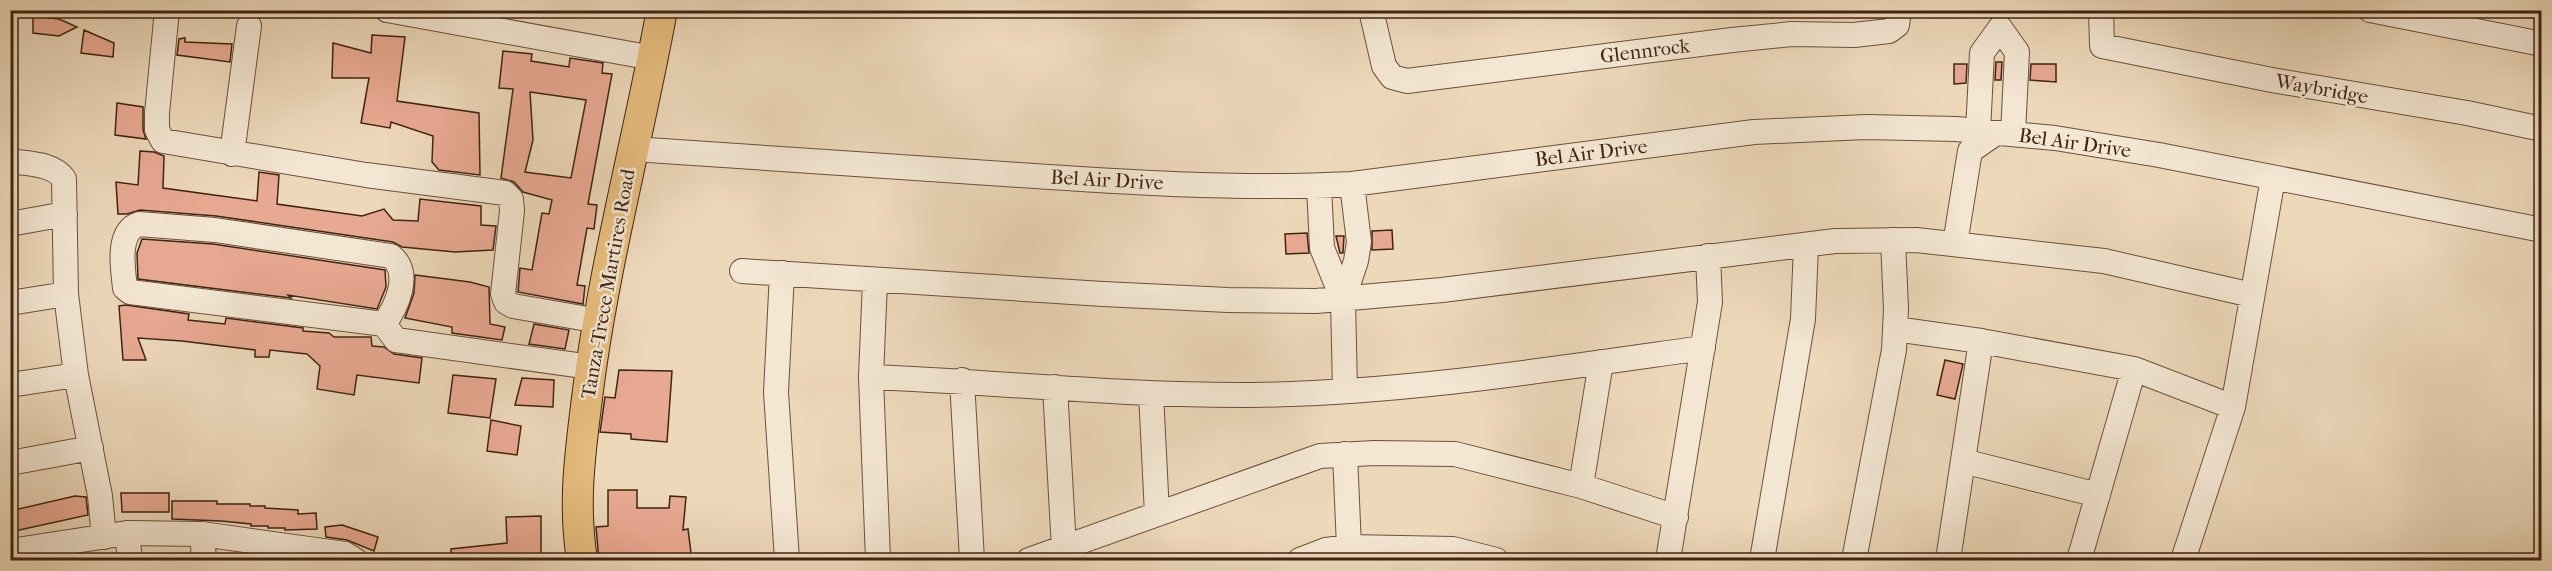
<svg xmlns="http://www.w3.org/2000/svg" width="2552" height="571" viewBox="0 0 2552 571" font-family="'IM FELL French Canon',serif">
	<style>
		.building { fill: #e8a992; stroke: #402312; stroke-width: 1.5; fill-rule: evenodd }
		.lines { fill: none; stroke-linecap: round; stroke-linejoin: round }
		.minor-casing { stroke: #6b503c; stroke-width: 26 }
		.major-casing { stroke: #402312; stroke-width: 32 }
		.minor { stroke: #f3e6d2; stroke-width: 24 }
		.major { stroke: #e6bc7d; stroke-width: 30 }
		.labels { text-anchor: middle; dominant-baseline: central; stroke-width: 5; stroke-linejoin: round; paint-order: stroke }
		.street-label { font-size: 20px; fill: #402312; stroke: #f3e6d2 }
	</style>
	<rect width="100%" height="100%" fill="#edd8ba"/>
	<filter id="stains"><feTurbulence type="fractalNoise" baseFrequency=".00333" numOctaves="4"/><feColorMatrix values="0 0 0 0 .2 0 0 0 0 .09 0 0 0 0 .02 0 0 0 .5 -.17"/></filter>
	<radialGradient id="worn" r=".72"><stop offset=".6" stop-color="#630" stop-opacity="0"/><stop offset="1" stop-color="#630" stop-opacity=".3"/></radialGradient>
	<!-- building -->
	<path class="building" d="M33,16L59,19L77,27L59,36L33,33Z
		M84,30L114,43L113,57L81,53Z
		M372,35L405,37L397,101L479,113L480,175L439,170L432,162L433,136L391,122L390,128L361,123L369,78H332L333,43L371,53Z
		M185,38V42L232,44L230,62L177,55L179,39Z
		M503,51L532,54L531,61L569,67L570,58L603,63L602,73L612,74L588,204L597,205L594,229L587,228L577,285L585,286L583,304L518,292L520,268L532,270L542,213L549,214L552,200L523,192L514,182L501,178L513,89L499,88ZM530,92L586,100L571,178L525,172L533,140Z
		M1996,62H2002L2001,80H1995Z
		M1954,64H1967L1966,83L1954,84Z
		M2031,64H2056V82L2030,80Z
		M117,103L143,107V130L146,139L115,135Z
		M140,151L154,152L164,156L163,188L257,201L259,172L279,175L277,204L362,216L384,209L393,220L418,221L420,199L481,206V225L496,226L493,250L455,252L402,247L393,242L216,216L140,210L127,214H118L116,182L138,185Z
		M1392,230L1393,249L1372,250V231Z
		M1307,233L1309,253L1286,254L1285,234Z
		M1336,236H1344L1343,253H1340Z
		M142,239L213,244L385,270L386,287L377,309L288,295L291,298L138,279L137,253Z
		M415,275L470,282L489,287L490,324L505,327L502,340L452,333V327L405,318L414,293Z
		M126,305L189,314L188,320L225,324L226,318L303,328V331L329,333L334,337H371L372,346L384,347L394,354L422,358L419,383L357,375L354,395L317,389L320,366L307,354L270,350L269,357H255V350L182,341L138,338L146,360H123L119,306Z
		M534,324L569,330L565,349L529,344Z
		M1945,360L1963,364L1955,399L1937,395Z
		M619,370L672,371L667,442L631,439V434L600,432L605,397L615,398Z
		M453,375L496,379L490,418L448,413Z
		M522,378L554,380L553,407L515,405Z
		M491,420L521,426L517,455L487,451Z
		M608,490H637V508H669L670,496L686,497L683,530L688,529L692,561H599L596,527L608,526Z
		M121,493H169V512H122Z
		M75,496L86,497L88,515L10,532V511Z
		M172,501H217V504H250V506H265V508L298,510V514L316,513L317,529L285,530V528H268V526H251V524L221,521L172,519Z
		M541,516V561H451V549L507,543L506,517Z
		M342,525L378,537L374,551L347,540L326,537L325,527Z"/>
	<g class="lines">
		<defs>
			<path id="minor" d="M167,10L157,113V130L163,141L366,175L505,193L511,199L512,211L503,294L506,302L513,306L599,321
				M387,10L653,58
				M1371,10L1384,66L1392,77L1407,81L1732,40L1792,34L1854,35L1889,31L1897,25L1899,10
				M2101,10L2102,46L2272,80L2467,113L2542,129
				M2370,10L2542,44
				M2000,28L2017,52L2013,134
				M1978,131L1982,53L2000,28
				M633,149C757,157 880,166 1004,174C1119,182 1236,190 1352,184L1754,132L1866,127L1956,129L2055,138L2159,155L2542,230
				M232,154L249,26
				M10,161C28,164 53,163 64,179L66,294L76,375L100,496L104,537
				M1319,186L1322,248L1343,300
				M10,224L65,214
				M1955,244L1970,151L1996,133
				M742,271L1103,294L1228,300L1316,301L1442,290L1835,241L1916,240L2104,261L2252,295
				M782,273L776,392L787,560
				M875,281L871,377L878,560
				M10,303L66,294
				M384,324C397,306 412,273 391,256L215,230L139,224C116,232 123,269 125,288L130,292L384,324L396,340L591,367
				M1895,329L1981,341L1948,560
				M1981,341L2134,369L2079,560
				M2134,369L2233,407
				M871,377C998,382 1125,396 1252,395C1403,393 1554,369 1703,348
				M962,380L972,560
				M10,385L76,375
				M1055,387L1064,549
				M1345,391L1343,300L1356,261L1359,242L1352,184
				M1151,393L1157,514
				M1345,454L1349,547
				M1963,461L2098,495
				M10,463L91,448
				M1581,486L1601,362
				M127,533L130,560
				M202,534L204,560
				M10,551L127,533L202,534L345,554L355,560
				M1029,560L1320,456L1374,453L1455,454L1581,486L1676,517
				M1300,560L1326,550L1349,547L1453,549L1496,560
				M1668,560L1710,302L1708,256
				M1762,560L1803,319L1806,245
				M1854,560L1894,350L1896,309L1893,240
				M2183,560L2233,407L2273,178"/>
			<path id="major" d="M582,560C573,503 580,455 587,398C603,268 638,140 662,10"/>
		</defs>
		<!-- minor casing -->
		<use href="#minor" class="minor-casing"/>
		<!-- major casing -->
		<use href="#major" class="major-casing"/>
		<!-- minor -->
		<use href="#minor" class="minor"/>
		<!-- major -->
		<use href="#major" class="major"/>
	</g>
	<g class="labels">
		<!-- street labels -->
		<g class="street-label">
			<text transform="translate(1645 51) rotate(-7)">Glennrock</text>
			<text transform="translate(2322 89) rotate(10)">Waybridge</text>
			<text transform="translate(2075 143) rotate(8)">Bel Air Drive</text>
			<text transform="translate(1591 153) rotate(-7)">Bel Air Drive</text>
			<text transform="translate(1107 180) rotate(3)">Bel Air Drive</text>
			<text transform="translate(608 284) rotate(-80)">Tanza-Trece Martires Road</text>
		</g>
	</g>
	<!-- margin -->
	<rect width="2552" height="571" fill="none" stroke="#edd8ba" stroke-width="36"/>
	<rect x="12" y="12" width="2528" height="547" fill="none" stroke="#402312" stroke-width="3"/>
	<rect x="18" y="18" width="2516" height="535" fill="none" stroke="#402312" stroke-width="1.5"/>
	<rect width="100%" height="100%" filter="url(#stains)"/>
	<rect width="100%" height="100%" fill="url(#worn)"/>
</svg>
